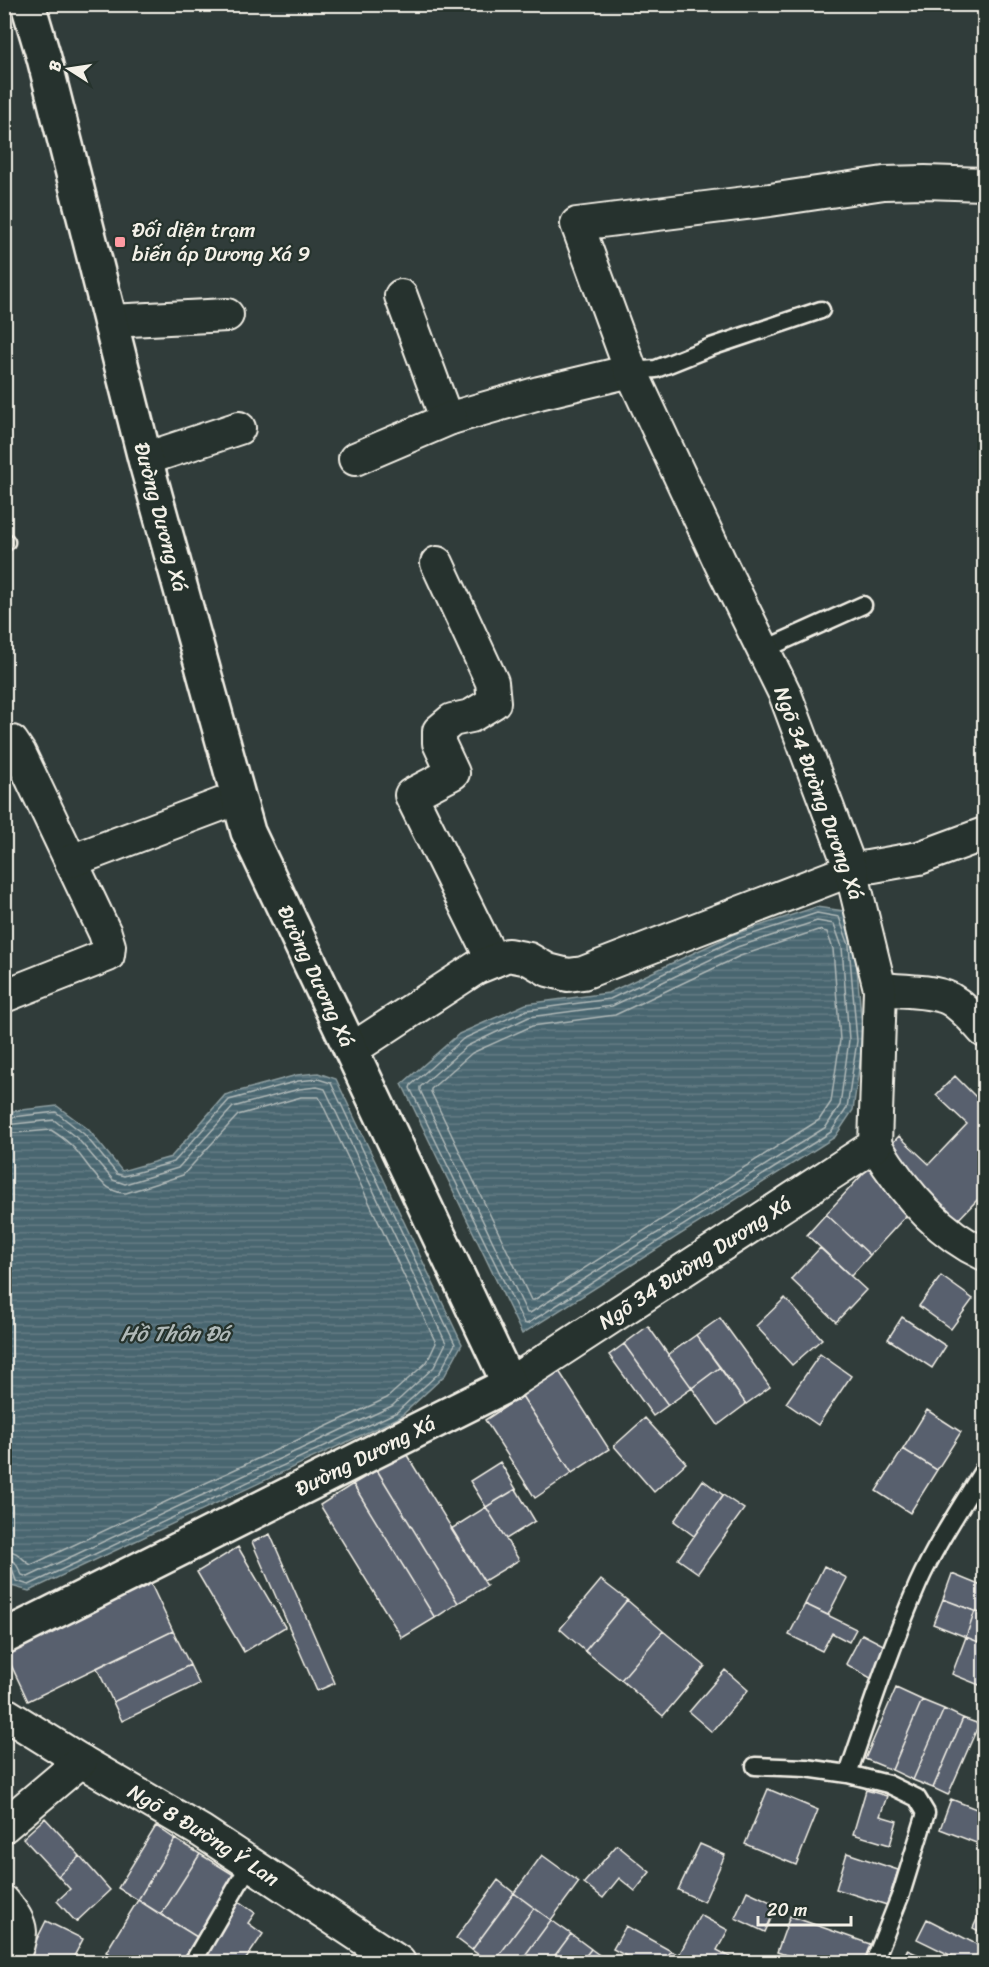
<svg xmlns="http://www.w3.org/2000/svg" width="989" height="1967" viewBox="0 0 989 1967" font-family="Sriracha,sans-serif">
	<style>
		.water { fill: url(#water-rules); stroke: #8e9ea0; stroke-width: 1.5 }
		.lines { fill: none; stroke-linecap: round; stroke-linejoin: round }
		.shore { stroke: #b0b9b8; stroke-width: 1.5 }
		.building { fill: #58606e; stroke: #f4f1e8; stroke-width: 1.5 }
		.lane-casing { stroke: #f4f1e8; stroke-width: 21 }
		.street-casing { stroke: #f4f1e8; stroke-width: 36 }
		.secondary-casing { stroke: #f4f1e8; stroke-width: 38 }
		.lane { stroke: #26332d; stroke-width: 16 }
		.street { stroke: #26332d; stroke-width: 32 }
		.secondary { stroke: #26332d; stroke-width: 33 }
		.poi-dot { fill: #ff9aa2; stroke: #26332d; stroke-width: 2 }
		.labels { text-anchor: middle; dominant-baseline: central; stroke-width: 4.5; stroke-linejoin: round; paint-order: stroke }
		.poi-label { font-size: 21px; fill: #f4f1e8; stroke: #26332d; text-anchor: start }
		.street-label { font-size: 21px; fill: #f4f1e8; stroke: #26332d }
		.water-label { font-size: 22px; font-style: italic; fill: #b0b9b8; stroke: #26332d }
	</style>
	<defs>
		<pattern id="water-rules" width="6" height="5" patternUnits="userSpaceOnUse" patternTransform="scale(1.5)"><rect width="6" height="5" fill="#4a6670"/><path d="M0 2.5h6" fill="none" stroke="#657c84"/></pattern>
	</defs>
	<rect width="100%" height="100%" fill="#303c3a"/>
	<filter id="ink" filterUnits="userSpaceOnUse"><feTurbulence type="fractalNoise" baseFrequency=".0167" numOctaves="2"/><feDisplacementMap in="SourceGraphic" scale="12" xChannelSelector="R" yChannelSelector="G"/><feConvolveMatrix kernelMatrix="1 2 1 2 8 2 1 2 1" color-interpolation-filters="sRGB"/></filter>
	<g filter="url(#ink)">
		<!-- water -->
		<path class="water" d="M816,907L844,911L855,944L863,1041L853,1110L835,1137L522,1334L402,1084L459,1034L526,1004L608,993L732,935Z
			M318,1073L336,1079L462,1344L445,1375L400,1417L29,1591L11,1586L4,1563L5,1112L57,1106L88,1129L122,1171L171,1157L225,1095L297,1075Z"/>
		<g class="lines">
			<!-- shore -->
			<path class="shore" d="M817,913L839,917L849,945L857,1041L847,1108L831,1132L527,1324L524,1323L410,1088L411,1085L463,1039L527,1010L610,999L734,940Z
				M817,921L834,924L842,947L849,1040L840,1105L826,1127L530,1313H527L420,1090V1087L467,1046L529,1017L612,1006L737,947Z
				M818,930L827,932L833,949L840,1040L831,1102L819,1120L534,1300H531L431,1092V1089L472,1053L532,1026L615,1015L740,956Z
				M4,1118L56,1112L84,1134L117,1174L124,1176L174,1162L229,1100L298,1081L318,1079L331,1083L455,1344L440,1372L397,1412L29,1585L16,1581L12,1569L4,1567
				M4,1125L54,1120L78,1139L113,1180L125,1184L178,1168L233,1107L299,1089L317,1087L325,1089L446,1343L434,1367L392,1406L28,1577L22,1575L15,1562L4,1559
				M4,1134L51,1130C59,1135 67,1141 74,1148C88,1163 102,1194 126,1193L183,1175L238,1115L301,1097H319L436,1343L427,1362L387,1398L31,1565C21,1560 21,1551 4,1550"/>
		</g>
		<!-- building -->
		<path class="building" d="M955,1076L984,1105V1200L981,1196L954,1224L882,1154L899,1136L929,1164L967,1124L936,1095Z
			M873,1163L917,1204L870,1255L826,1214Z
			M826,1214L870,1255L851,1276L807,1235Z
			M820,1248L866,1290L836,1322L791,1279Z
			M941,1276L973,1299L951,1329L919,1306Z
			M785,1298L822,1339L792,1365L756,1326Z
			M902,1317L946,1346L932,1368L888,1339Z
			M720,1318L770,1387L746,1404L696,1335Z
			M648,1326L692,1388L668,1405L624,1344Z
			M696,1335L720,1367L692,1388L668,1355Z
			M624,1344L668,1405L653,1416L609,1355Z
			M820,1354L851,1376L818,1425L786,1403Z
			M720,1367L746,1404L718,1425L692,1388Z
			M559,1371L609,1449L572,1473L522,1396Z
			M522,1396L572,1473L535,1498L485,1420Z
			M927,1410L961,1432L937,1470L903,1449Z
			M645,1418L686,1463L654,1492L614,1446Z
			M903,1449L937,1470L910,1513L876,1491Z
			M405,1452L487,1586L458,1603L377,1470Z
			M500,1462L516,1489L486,1507L470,1481Z
			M377,1470L458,1603L435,1618L353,1484Z
			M703,1480L723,1495L694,1536L674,1521Z
			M353,1484L435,1618L402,1638L320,1505Z
			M516,1489L535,1521L506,1539L486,1507Z
			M723,1495L744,1509L698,1573L678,1559Z
			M486,1507L519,1560L484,1581L451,1529Z
			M270,1534L335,1683L317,1691L252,1542Z
			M238,1547L285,1627L244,1652L197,1572Z
			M824,1566L847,1578L828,1615L805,1604Z
			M952,1574L984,1587V1615L943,1599Z
			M601,1580L627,1600L585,1651L560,1629Z
			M150,1582L173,1631L28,1701L5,1652Z
			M943,1599L975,1611L966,1637L933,1624Z
			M627,1600L663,1631L621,1680L585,1651Z
			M805,1604L856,1629L849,1642L832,1633L822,1651L789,1635Z
			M975,1611L984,1615V1644L966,1637Z
			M173,1631L190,1665L113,1702L97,1668Z
			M663,1631L705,1666L663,1716L621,1680Z
			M862,1634L891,1649L874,1680L846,1664Z
			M966,1637L984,1644V1687L952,1674Z
			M190,1665L199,1684L122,1721L113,1702Z
			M725,1670L748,1690L712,1732L689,1712Z
			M896,1688L922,1700L892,1770L865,1759Z
			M922,1700L944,1709L913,1780L892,1770Z
			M944,1709L963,1718L933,1788L913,1780Z
			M963,1718L979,1724L948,1795L933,1788Z
			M768,1789L818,1810L796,1865L745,1844Z
			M866,1790L887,1796L880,1816L897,1821L890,1845L853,1834Z
			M951,1799L984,1812V1846L940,1829Z
			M45,1818L80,1856L58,1876L23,1838Z
			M156,1826L175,1839L138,1900L118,1888Z
			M175,1839L200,1854L161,1915L138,1900Z
			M700,1844L725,1855L704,1902L678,1890Z
			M617,1845L650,1872L635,1891L619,1878L603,1898L584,1883Z
			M847,1853L898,1870L887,1905L836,1889Z
			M200,1854L234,1875L197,1937L161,1915Z
			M542,1855L579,1882L551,1920L514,1893Z
			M80,1856L110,1890L76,1922L57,1901L70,1889L58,1876Z
			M498,1880L514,1893L472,1950L456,1938Z
			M747,1891L777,1905L765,1932L735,1918Z
			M514,1893L534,1908L494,1962H489L472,1950Z
			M138,1900L197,1937L181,1962H122L106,1952Z
			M237,1900L255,1913L248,1923L263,1934L244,1962H210L199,1956Z
			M984,1904V1934L973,1928Z
			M534,1908L551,1920L520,1962H494Z
			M700,1915L728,1930L717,1950L732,1958L729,1962H692L679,1955Z
			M790,1916L870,1944L864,1962H807L777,1952Z
			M927,1919L984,1948L977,1962H964L917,1939Z
			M551,1920L571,1934L550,1962H520Z
			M46,1921L83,1939L71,1962H39L28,1957Z
			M626,1926L671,1951L664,1962H637L613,1949Z
			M571,1934L591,1949L581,1962H550Z
			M591,1949L609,1962H581Z
			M907,1950L935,1962H902Z
			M671,1951L679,1955L692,1962H664Z
			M356,1954L377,1962H353Z"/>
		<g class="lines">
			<defs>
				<path id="lane" d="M631,371L656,369L711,347L821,310
					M4,543L6,542
					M763,650L863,605
					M755,1766L806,1768L848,1774L888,1784L917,1798L926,1813L901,1894L874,1962
					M848,1774C870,1710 891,1646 918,1584C936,1544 961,1507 984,1469
					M193,1962L250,1864"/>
				<g id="street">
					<path d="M401,296L445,415L451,418L539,393L631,371"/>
					<path d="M110,321L227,315"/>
					<path d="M145,459L239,428"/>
					<path d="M355,459L451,418"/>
					<path d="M437,563L492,682L494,702L471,716L452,720L439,731V743L453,773L411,795L493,961"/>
					<path d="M4,742H12L20,754L105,933L109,946L108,955L4,996"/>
					<path d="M71,861L238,798"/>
					<path d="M880,989C899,991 933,990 950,999C964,1007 974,1020 984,1031"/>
					<path d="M351,1050L476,968L508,955L529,959L548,970L568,975L583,973L851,870L919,858L984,834"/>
					<path d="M875,1145C901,1188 938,1233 984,1254"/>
					<path id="s1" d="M509,1384L875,1145L880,989L851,870L785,694L720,562L631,371L577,224L770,200L884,183L925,182L984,184"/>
					<path id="s2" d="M4,1713L81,1761L201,1831L399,1962"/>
					<path d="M4,1826L81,1761"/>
					<path d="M4,1902C25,1928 23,1933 11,1962"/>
				</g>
				<g id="secondary">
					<path id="s3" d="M4,1637L509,1384L248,832L145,459L44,58L28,4"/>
				</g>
			</defs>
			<!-- lane casing -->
			<use href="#lane" class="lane-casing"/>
			<!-- street casing -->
			<use href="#street" class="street-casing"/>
			<!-- secondary casing -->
			<use href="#secondary" class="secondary-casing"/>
			<!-- lane -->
			<use href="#lane" class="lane"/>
			<!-- street -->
			<use href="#street" class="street"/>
			<!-- secondary -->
			<use href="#secondary" class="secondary"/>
		</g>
	</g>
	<!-- markers -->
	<rect class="poi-dot" x="114" y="236" width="12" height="12" rx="3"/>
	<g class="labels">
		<!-- poi labels -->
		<g class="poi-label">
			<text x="132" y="230">Đối diện trạm<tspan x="132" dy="24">biến áp Dương Xá 9</tspan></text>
		</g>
		<!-- street labels -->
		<g class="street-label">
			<text transform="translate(161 517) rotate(75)">Đường Dương Xá</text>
			<text transform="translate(819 793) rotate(70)">Ngõ 34 Đường Dương Xá</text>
			<text transform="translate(316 976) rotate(65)">Đường Dương Xá</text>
			<text stroke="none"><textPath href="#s1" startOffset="222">Ngõ 34 Đường Dương Xá</textPath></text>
			<text stroke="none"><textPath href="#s3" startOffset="404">Đường Dương Xá</textPath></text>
			<text stroke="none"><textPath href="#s2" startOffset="234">Ngõ 8 Đường Ỷ Lan</textPath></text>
		</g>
		<!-- water labels -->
		<g class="water-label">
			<text x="175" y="1333">Hồ Thôn Đá</text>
		</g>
	</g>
	<!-- margin -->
	<rect width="989" height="1967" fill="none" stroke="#26332d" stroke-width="24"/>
	<rect x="12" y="12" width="965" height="1943" fill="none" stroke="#f4f1e8" stroke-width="2" filter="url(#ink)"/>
	<!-- north arrow -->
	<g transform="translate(69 69) rotate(282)" stroke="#26332d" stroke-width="4.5" paint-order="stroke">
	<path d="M0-4.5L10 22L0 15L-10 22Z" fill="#f4f1e8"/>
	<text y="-9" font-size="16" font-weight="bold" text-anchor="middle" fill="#f4f1e8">B</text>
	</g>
	<!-- scale -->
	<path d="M758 1916v9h93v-9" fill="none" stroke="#f4f1e8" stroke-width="3"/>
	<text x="767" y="1916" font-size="18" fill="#f4f1e8" stroke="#26332d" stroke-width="4.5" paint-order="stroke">20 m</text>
</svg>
